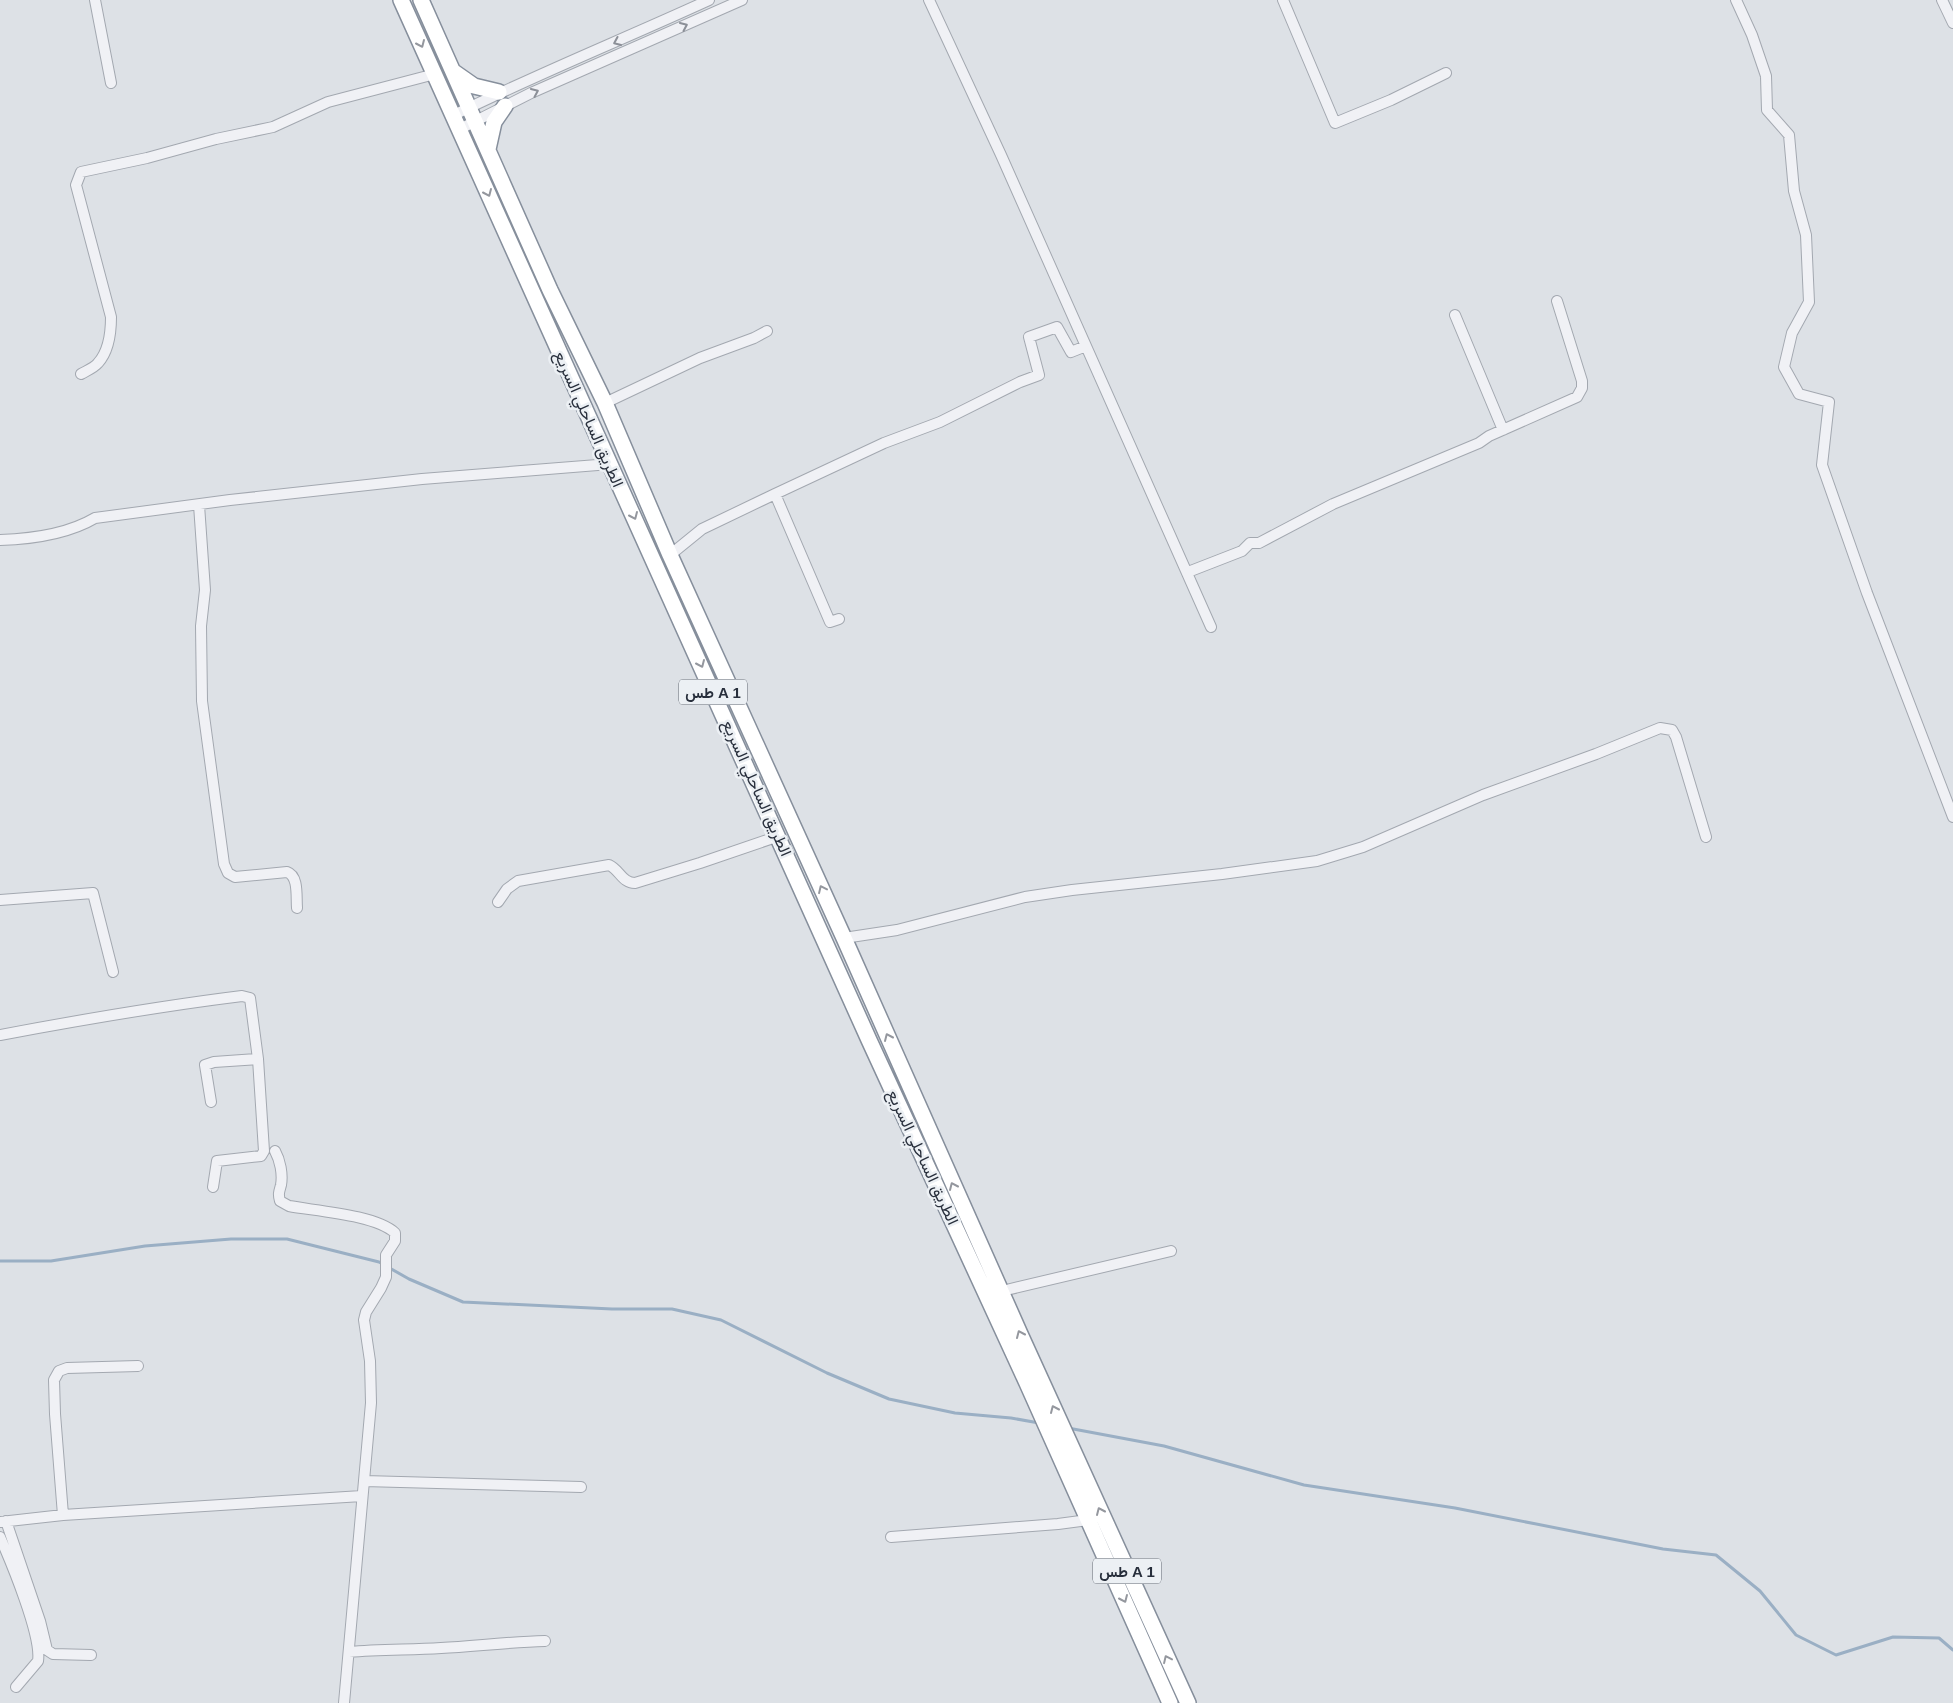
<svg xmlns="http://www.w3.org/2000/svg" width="1953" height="1703" viewBox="0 0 1953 1703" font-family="Arial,Vazirmatn,sans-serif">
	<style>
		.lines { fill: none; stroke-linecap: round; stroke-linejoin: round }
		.stream { stroke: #9aafc4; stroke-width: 3 }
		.minor-casing { stroke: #a3a8b0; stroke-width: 12 }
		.highway-casing { stroke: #868f9c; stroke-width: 18 }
		.minor { stroke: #f0f1f5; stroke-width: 10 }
		.highway { stroke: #fff; stroke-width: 15 }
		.oneway { stroke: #8c9098 }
		.oneway2 { stroke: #94979e }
		.labels { text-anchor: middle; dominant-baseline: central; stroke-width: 5; stroke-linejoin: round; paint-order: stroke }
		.shield { fill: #ecf0f4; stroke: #636973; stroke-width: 1 }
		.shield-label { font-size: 15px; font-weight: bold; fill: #282f3c }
		.street-label { font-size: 16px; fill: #282f3c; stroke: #ecf0f4 }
	</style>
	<rect width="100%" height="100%" fill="#dde1e6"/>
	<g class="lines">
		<!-- stream -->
		<path class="stream" d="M0,1261H51L145,1246L231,1239H287L379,1262L409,1279L463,1302L612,1309H672L721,1320L827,1373L889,1399L955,1413L1011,1418L1039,1423
			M1068,1428L1164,1446L1304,1485L1455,1508L1663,1549L1716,1555L1760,1591L1796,1635L1836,1655L1893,1637L1939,1638L1953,1650"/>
		<defs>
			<path id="minor" d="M95,0L111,83
				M929,0L1001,155L1211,627
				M1283,0L1335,123L1391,100L1446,73
				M1736,0L1752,35L1766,76L1767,110L1789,135L1794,191L1806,235L1809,302L1792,333L1784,367L1799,394L1829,402L1822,465L1867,593L1953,817
				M1942,0L1953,23
				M454,115C537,74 624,39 709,0
				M460,129L531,93L742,0
				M1455,315L1503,430
				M81,374C86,371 94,368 98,363C109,351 111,332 111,317L76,185L81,172L147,158L216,139L273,127L328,102L435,74
				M605,403L700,358L754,338L767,331
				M775,494L884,443L940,422L1020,382L1039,375L1029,337L1057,327L1071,352L1086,346
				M199,505L205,590L201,626L202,701L224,864L228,873L235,877L287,872C299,876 296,897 297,908
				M0,540C31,539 68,534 95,518L230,500L422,479L610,464
				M670,555L702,529L775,494L830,622L839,619
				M1188,572L1242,551L1250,543H1259L1333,504L1479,443L1489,436L1577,397L1582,388V381L1557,301
				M0,900L93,893L113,972
				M498,902L507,889L518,881L609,865C620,870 622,883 635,883L700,863L779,836
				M844,938L897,930L1025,897L1072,890L1222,874L1317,861L1363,847L1483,795L1596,754L1660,728L1672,730L1676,737L1706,837
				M0,1035C80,1020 161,1006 242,996L250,998L258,1059L214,1062L205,1065L211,1102
				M275,1151C280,1160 283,1174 281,1185C279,1192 278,1194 280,1201L289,1206C316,1211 376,1215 395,1233V1241L386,1255V1277L381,1288L366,1312L364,1320L370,1361L371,1403L344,1703
				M213,1187L217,1161L261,1156L264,1151L258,1059
				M1002,1291L1171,1251
				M364,1481L581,1487
				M63,1515L55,1414L54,1380L59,1371L67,1368L138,1366
				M6,1521L40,1621L47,1650L53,1654L91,1655
				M0,1522L63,1515L362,1496
				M0,1537C11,1562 42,1636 38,1661L16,1687
				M891,1537L1058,1524L1088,1520
				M349,1652C380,1649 410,1650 441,1648C476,1646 510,1642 545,1641"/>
			<path id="highway" d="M401,0L869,1040L1027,1383L1170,1703
				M421,0L550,290L605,403L670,555L844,938L1020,1334L1188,1703
				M454,72L474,86L499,92
				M488,149L494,122L505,106"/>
		</defs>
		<!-- minor casing -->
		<use href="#minor" class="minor-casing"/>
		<!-- highway casing -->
		<use href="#highway" class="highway-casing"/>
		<!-- minor -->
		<use href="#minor" class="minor"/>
		<!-- highway -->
		<use href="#highway" class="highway"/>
	</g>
	<!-- one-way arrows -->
	<defs><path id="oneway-chevron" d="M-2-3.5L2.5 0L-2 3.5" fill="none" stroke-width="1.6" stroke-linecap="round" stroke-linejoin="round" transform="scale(1.25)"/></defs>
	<g class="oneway">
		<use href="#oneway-chevron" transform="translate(684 26) rotate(-24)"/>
		<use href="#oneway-chevron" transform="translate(617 42) rotate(156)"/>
		<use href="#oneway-chevron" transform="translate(535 92) rotate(-24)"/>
	</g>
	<g class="oneway2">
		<use href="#oneway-chevron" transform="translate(421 44) rotate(66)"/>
		<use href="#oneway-chevron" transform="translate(488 193) rotate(66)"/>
		<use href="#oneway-chevron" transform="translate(634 516) rotate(66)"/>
		<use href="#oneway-chevron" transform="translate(701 664) rotate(66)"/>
		<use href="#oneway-chevron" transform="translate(822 889) rotate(-115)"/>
		<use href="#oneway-chevron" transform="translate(888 1037) rotate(-114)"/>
		<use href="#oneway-chevron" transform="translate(953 1186) rotate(-114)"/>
		<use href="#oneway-chevron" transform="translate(1020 1334) rotate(-114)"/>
		<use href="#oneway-chevron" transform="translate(1054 1409) rotate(-114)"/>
		<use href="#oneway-chevron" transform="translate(1100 1511) rotate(-114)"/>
		<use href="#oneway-chevron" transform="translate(1124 1599) rotate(66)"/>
		<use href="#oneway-chevron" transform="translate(1167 1659) rotate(-115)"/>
	</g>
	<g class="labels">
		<!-- shield labels -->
		<g class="shield">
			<rect x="679" y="679.5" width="68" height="25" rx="4"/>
			<rect x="1093" y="1558.5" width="68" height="25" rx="4"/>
		</g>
		<g class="shield-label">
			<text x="713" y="692">طس A 1</text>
			<text x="1127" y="1571">طس A 1</text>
		</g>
		<!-- street labels -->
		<g class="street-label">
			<text transform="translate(589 419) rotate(66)">الطريق الساحلي السريع</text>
			<text transform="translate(757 788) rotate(66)">الطريق الساحلي السريع</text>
			<text transform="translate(923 1157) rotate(65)">الطريق الساحلي السريع</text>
		</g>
	</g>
</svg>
